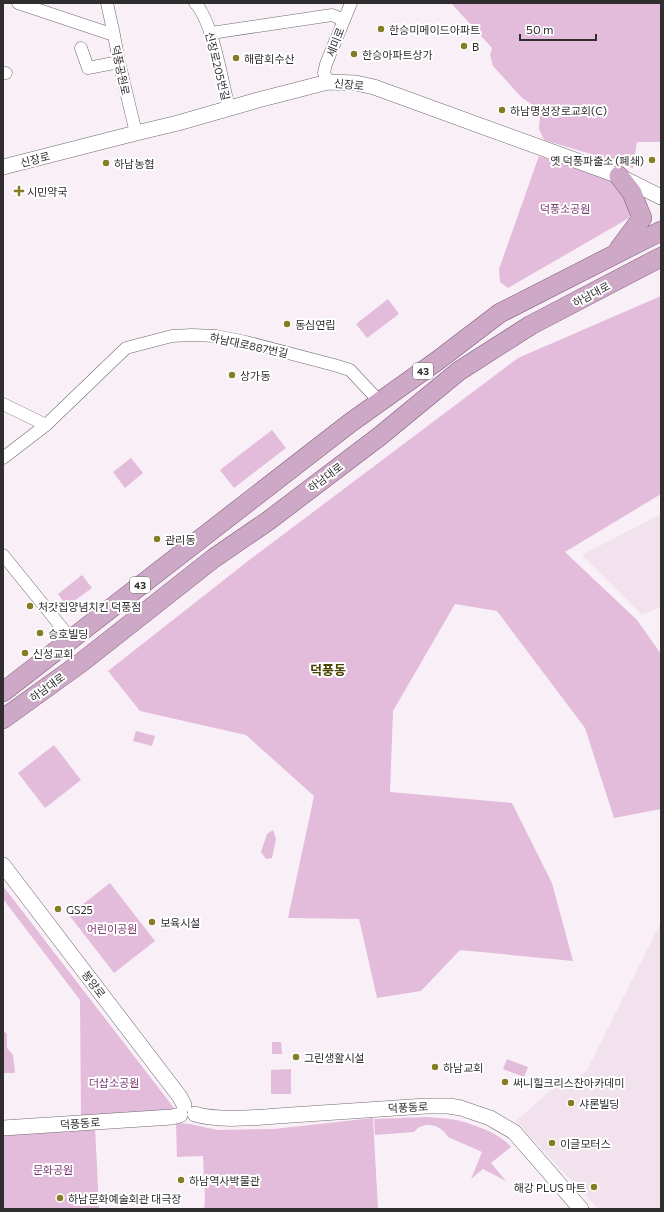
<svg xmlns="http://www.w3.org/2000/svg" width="664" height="1212" viewBox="0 0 664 1212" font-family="Commissioner,'Noto Sans KR',sans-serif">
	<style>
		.built { fill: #f1e2ed }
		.green { fill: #e3bbdb }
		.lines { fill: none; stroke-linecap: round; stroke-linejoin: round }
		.minor-casing { stroke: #6f686e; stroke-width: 13 }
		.tertiary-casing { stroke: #6f686e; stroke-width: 16 }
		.primary-casing { stroke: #815979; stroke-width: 20 }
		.minor { stroke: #fff; stroke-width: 12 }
		.tertiary { stroke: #fff; stroke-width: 15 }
		.primary { stroke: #cda9c7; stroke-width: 19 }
		.poi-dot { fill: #857d24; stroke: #fff; stroke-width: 1.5 }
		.labels { text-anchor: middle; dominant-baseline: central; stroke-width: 4; stroke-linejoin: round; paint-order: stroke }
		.shield { fill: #fff; stroke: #6e6c6d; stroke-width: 1 }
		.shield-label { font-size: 10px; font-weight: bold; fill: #302d2f }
		.poi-label { font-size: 11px; fill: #302d2f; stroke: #fff; text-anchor: start }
		.street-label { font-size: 11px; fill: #302d2f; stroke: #fff }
		.park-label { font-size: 11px; fill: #7b3871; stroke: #fff }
		.quarter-label { font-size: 13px; font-weight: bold; fill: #484300; stroke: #fff }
	</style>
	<rect width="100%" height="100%" fill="#f9f0f7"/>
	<!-- built -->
	<path class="built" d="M661,514V607L642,615L582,555Z
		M661,922V1209H598L516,1121L561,1081L574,1080L587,1070Z"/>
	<!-- green -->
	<path class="green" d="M451,3H661V142H637L633,168L617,165L594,155L544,140L539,129L540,113L536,107L522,98L493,66L490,55L492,48Z
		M539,156L614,182L632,208L629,218L508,288L500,282L499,269Z
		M661,296V494L565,552L637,620L661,654V809L614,818L585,728L497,611L455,604L393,711L390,792L512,803L552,883L573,961L460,950L421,991L377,998L359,919L288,918L314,796L246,735L140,711L108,671L248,561L518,358Z
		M388,299L399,314L367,338L356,324Z
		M272,430L286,448L234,488L220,470Z
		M131,458L143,473L125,488L113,472Z
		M82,575L92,588L67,606L58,594Z
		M136,731L155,736L152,746L133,741Z
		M54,745L81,780L45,808L18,773Z
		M273,830L276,839L272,858L266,859L261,852L267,834Z
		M110,883L155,941L114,973L69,915Z
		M3,886L174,1108V1110L81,1116L80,1000L3,899Z
		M3,1030L7,1034V1048L13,1055L15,1073H4L3,1074Z
		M272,1042H281L282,1054H272Z
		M507,1059L528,1067L524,1077L503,1069Z
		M291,1069V1094H271V1070Z
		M426,1117C438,1118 452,1118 464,1122C478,1126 502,1135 511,1147L491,1163L506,1181L483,1169L471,1179L482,1152L448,1137C441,1125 424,1120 414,1132L375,1135L374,1119Z
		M373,1118L378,1209H204L205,1200L203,1156L177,1157L176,1123L190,1124L217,1130L274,1129Z
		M95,1126L99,1209H3V1132Z"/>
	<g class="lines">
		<defs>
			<path id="minor" d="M18,3L114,35L119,62L136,133
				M107,3L114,35
				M195,3C213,21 222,82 229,108
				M211,33L332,15L344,20
				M81,48L88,68L119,62
				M3,73H6
				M328,82L324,73L326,64L351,3
				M3,404L46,425
				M3,458L46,425L126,348L172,336L192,335L216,336L246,342L334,365L350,370L379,401
				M3,555L71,639"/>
			<path id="tertiary" d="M3,167L136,133L178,123L258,100L328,82L356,83L374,87L619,176L661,197
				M3,865L180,1097L184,1105
				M195,1114C216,1121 254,1118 277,1116C327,1113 376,1109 426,1106H449L461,1108L490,1118L514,1132L581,1209
				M3,1128L172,1117L180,1115"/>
			<path id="primary" d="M619,249L642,218L632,193L619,176
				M3,692L350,423L437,361L500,313L661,231
				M3,719L82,662L214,558L268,521L380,436L459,371L531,325L661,257"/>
		</defs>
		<!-- minor casing -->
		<use href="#minor" class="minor-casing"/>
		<!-- tertiary casing -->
		<use href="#tertiary" class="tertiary-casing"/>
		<!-- primary casing -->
		<use href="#primary" class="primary-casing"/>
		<!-- minor -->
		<use href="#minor" class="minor"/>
		<!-- tertiary -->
		<use href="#tertiary" class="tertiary"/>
		<!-- primary -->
		<use href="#primary" class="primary"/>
	</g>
	<!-- markers -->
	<g class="poi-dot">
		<circle cx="381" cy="29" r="4"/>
		<circle cx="464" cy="46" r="4"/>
		<circle cx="354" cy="54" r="4"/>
		<circle cx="236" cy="58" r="4"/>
		<circle cx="502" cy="110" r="4"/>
		<circle cx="652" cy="160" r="4"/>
		<circle cx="106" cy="163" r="4"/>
		<path d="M17 185h4v4h4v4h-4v4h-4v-4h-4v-4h4z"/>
		<circle cx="287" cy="324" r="4"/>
		<circle cx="232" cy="375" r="4"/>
		<circle cx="157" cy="539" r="4"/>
		<circle cx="30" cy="606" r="4"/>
		<circle cx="40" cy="633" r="4"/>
		<circle cx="25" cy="653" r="4"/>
		<circle cx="58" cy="909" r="4"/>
		<circle cx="152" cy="922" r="4"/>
		<circle cx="296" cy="1057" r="4"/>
		<circle cx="435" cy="1067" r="4"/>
		<circle cx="505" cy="1082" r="4"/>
		<circle cx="571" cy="1103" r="4"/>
		<circle cx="552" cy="1143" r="4"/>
		<circle cx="181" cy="1180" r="4"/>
		<circle cx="594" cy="1187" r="4"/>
		<circle cx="60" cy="1198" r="4"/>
	</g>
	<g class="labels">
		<!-- shield labels -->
		<g class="shield">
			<rect x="413" y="363" width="20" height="16" rx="3"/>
			<rect x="130" y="577" width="20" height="16" rx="3"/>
		</g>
		<g class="shield-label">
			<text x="423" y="371">43</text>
			<text x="140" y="585">43</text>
		</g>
		<!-- poi labels -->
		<g class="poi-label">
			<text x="389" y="29">한승미메이드아파트</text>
			<text x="472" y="46">B</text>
			<text x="362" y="54">한승아파트상가</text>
			<text x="244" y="58">해람회수산</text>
			<text x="510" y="110">하남명성장로교회(C)</text>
			<text x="644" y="160" text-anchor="end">옛 덕풍파출소 (폐쇄)</text>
			<text x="114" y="163">하남농협</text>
			<text x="27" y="191">시민약국</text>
			<text x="295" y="324">동심연립</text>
			<text x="240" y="375">상가동</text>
			<text x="165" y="539">관리동</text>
			<text x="38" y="606">처갓집양념치킨 덕풍점</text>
			<text x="48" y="633">승호빌딩</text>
			<text x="33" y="653">신성교회</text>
			<text x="66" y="909">GS25</text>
			<text x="160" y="922">보육시설</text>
			<text x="304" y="1057">그린생활시설</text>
			<text x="443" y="1067">하남교회</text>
			<text x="513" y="1082">써니힐크리스찬아카데미</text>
			<text x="579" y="1103">샤론빌딩</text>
			<text x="560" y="1143">이글모터스</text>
			<text x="189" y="1180">하남역사박물관</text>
			<text x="586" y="1187" text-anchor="end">해강 PLUS 마트</text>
			<text x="68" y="1198">하남문화예술회관 대극장</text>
		</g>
		<!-- street labels -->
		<g class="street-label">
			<text transform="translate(335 42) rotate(-69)">세미로</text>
			<text transform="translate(218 66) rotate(76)">신장로205번길</text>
			<text transform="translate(121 70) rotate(78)">덕풍공원로</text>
			<text transform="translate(349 84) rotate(6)">신장로</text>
			<text transform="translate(35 159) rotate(-15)">신장로</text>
			<text transform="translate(591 294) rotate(-28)">하남대로</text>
			<text transform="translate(249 345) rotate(12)">하남대로887번길</text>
			<text transform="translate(325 477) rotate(-37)">하남대로</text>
			<text transform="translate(47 687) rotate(-36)">하남대로</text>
			<text transform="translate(94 984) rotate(53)">봉양로</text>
			<text transform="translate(408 1107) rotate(-3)">덕풍동로</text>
			<text transform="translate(80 1123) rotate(-4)">덕풍동로</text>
		</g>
		<!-- park labels -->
		<g class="park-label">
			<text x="565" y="208">덕풍소공원</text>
			<text x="112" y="928">어린이공원</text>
			<text x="114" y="1082">더샵소공원</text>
			<text x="53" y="1169">문화공원</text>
		</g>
		<!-- quarter labels -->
		<g class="quarter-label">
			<text x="328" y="670">덕풍동</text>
		</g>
	</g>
	<!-- border -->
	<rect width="664" height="1212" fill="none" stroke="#302d2f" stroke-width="8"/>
	<!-- scale -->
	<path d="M520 34v6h76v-6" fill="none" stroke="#302d2f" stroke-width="2"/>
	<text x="526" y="34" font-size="12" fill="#302d2f" stroke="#ffffff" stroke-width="3" paint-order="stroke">50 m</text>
</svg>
